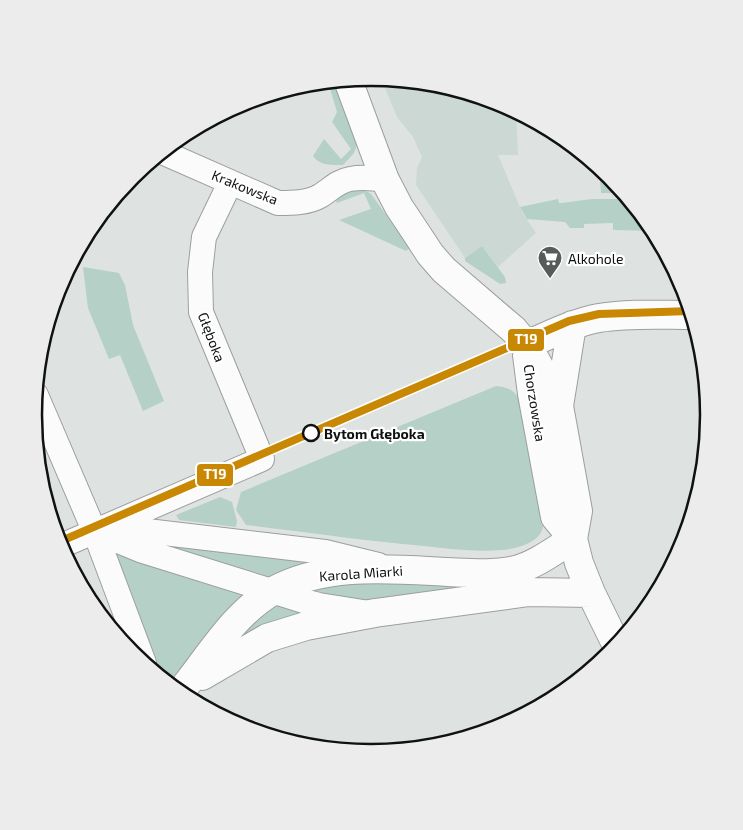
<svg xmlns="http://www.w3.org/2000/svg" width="743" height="830" viewBox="0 0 743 830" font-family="'Exo 2',sans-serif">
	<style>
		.built { fill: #ccd8d4 }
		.green { fill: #b5d0c7 }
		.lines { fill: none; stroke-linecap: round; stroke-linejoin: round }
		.minor-casing { stroke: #9c9f9e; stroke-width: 26 }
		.major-casing { stroke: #9c9f9e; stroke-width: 30 }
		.minor { stroke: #fafbfa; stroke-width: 24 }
		.major { stroke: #fafbfa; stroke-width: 28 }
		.tram-1-casing { stroke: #fff; stroke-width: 11 }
		.tram-1 { stroke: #c98803; stroke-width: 8 }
		.stop-dot { fill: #fff; stroke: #0f1211; stroke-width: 2.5 }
		.labels { text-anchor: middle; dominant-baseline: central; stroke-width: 4.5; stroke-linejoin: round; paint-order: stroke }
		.street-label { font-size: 14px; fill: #0f1211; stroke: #fff }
		.poi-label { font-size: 14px; fill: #0f1211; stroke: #fff; text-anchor: start }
		.stop-label { font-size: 14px; font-weight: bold; fill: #0f1211; stroke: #fff; text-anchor: start }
		.rim { fill: none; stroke: #0f1211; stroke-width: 2.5 }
		.line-badge { stroke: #fff; stroke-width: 2 }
		.badge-label { font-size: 14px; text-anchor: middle; font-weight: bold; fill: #fff }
	</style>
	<rect width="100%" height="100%" fill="#dee3e1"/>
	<!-- built -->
	<path class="built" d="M381,78L438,84L501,103L516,111L518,155H498L522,212L536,233L498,267L482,246L465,258L416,185L417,168L422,157L413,137L397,117Z"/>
	<!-- green -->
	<path class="green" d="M335,81L357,144L354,153L343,165C332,165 320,166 313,156L324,139L341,159L351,149L332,122L337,112L328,82Z
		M600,179H613L624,193H601Z
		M359,187L371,194L410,248L406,251L339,220L371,209L364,193L337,203L336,201L339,195Z
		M558,199L559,203H562L592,199H629L654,231L613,230V223L584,224V228H570L565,222L527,219L520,207Z
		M482,246L505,277L506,283L500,284L465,261V258Z
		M83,267L119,273L125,285L133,325L164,401L143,411L120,355L109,359L88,308Z
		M496,386C510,387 517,392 522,406L543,526C541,543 516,549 501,550C475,552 450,549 424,546C365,541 306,532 246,525L236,510L241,492Z
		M220,497L232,502L237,521L236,527L179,520L176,515Z
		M160,542L318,560L275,583L160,550Z
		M118,553L252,592L188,663L167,682L158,675L112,562L115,554Z
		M328,581L487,584L359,603L300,589Z
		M271,602L310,612L240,640L238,629Z"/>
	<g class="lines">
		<defs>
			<path id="minor" d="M162,152L278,203C292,203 308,203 320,196C330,190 338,181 350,179C361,177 374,178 385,180
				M36,395L96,535L144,663
				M104,531H147L325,552L378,565
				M106,536L140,550L307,602L319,605L363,612
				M61,546L262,459L201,312L200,272L204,237L230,183"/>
			<path id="major" d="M348,80L385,180L399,207L415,231L430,254L444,270L514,330L529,348L546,379L559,406L578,511L573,539
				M526,345C550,335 573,323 599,318C629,313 662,315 692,315
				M527,355L532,394L555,517L573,539L579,563L591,593L617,646
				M559,406L572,325
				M202,676L267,638L306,626L375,613L529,592L591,593
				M186,685C212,652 236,612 273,591C326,562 391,569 448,572C471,573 494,575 516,570C537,564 555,550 573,539"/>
		</defs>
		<!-- minor casing -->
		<use href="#minor" class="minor-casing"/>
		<!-- major casing -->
		<use href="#major" class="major-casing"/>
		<!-- minor -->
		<use href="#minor" class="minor"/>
		<!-- major -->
		<use href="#major" class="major"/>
		<defs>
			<path id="tram-1" d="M59,542L569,321L599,314L691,311"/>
		</defs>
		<!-- tram-1 casing -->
		<use href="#tram-1" class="tram-1-casing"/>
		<!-- tram-1 -->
		<use href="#tram-1" class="tram-1"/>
	</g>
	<!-- icons -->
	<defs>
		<symbol id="supermarket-pin" viewBox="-11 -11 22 30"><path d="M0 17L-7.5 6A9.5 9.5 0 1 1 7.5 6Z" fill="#575b5a" stroke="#fff"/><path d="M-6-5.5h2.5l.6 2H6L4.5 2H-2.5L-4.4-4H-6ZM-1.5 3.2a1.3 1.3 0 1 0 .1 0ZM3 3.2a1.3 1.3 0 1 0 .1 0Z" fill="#fff"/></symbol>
	</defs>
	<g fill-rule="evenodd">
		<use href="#supermarket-pin" x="536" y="244" width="28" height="38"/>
	</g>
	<!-- markers -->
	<circle class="stop-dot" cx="311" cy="433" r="8"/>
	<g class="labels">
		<!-- street labels -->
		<g class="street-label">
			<text transform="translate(245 187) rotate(22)">Krakowska</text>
			<text transform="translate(212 337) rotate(69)">Głęboka</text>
			<text transform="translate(535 403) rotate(81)">Chorzowska</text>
			<text transform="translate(361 573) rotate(-4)">Karola Miarki</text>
		</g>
		<!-- poi labels -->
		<g class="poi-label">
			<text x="568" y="258">Alkohole</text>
		</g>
		<!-- stop labels -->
		<g class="stop-label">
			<text x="324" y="433">Bytom Głęboka</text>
		</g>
	</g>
	<!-- crop -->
	<path d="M0 0H743V830H0ZM42 415a329 329 0 1 1 658 0a329 329 0 1 1-658 0Z" fill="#ececec" fill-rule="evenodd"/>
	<path class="rim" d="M42 415a329 329 0 1 1 658 0a329 329 0 1 1-658 0Z"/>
	<g class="line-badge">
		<rect x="507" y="328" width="38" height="24" rx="5" fill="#c98803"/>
		<rect x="196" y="463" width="38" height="24" rx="5" fill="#c98803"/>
	</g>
	<g class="badge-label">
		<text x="526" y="344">T19</text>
		<text x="215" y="479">T19</text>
	</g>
</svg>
